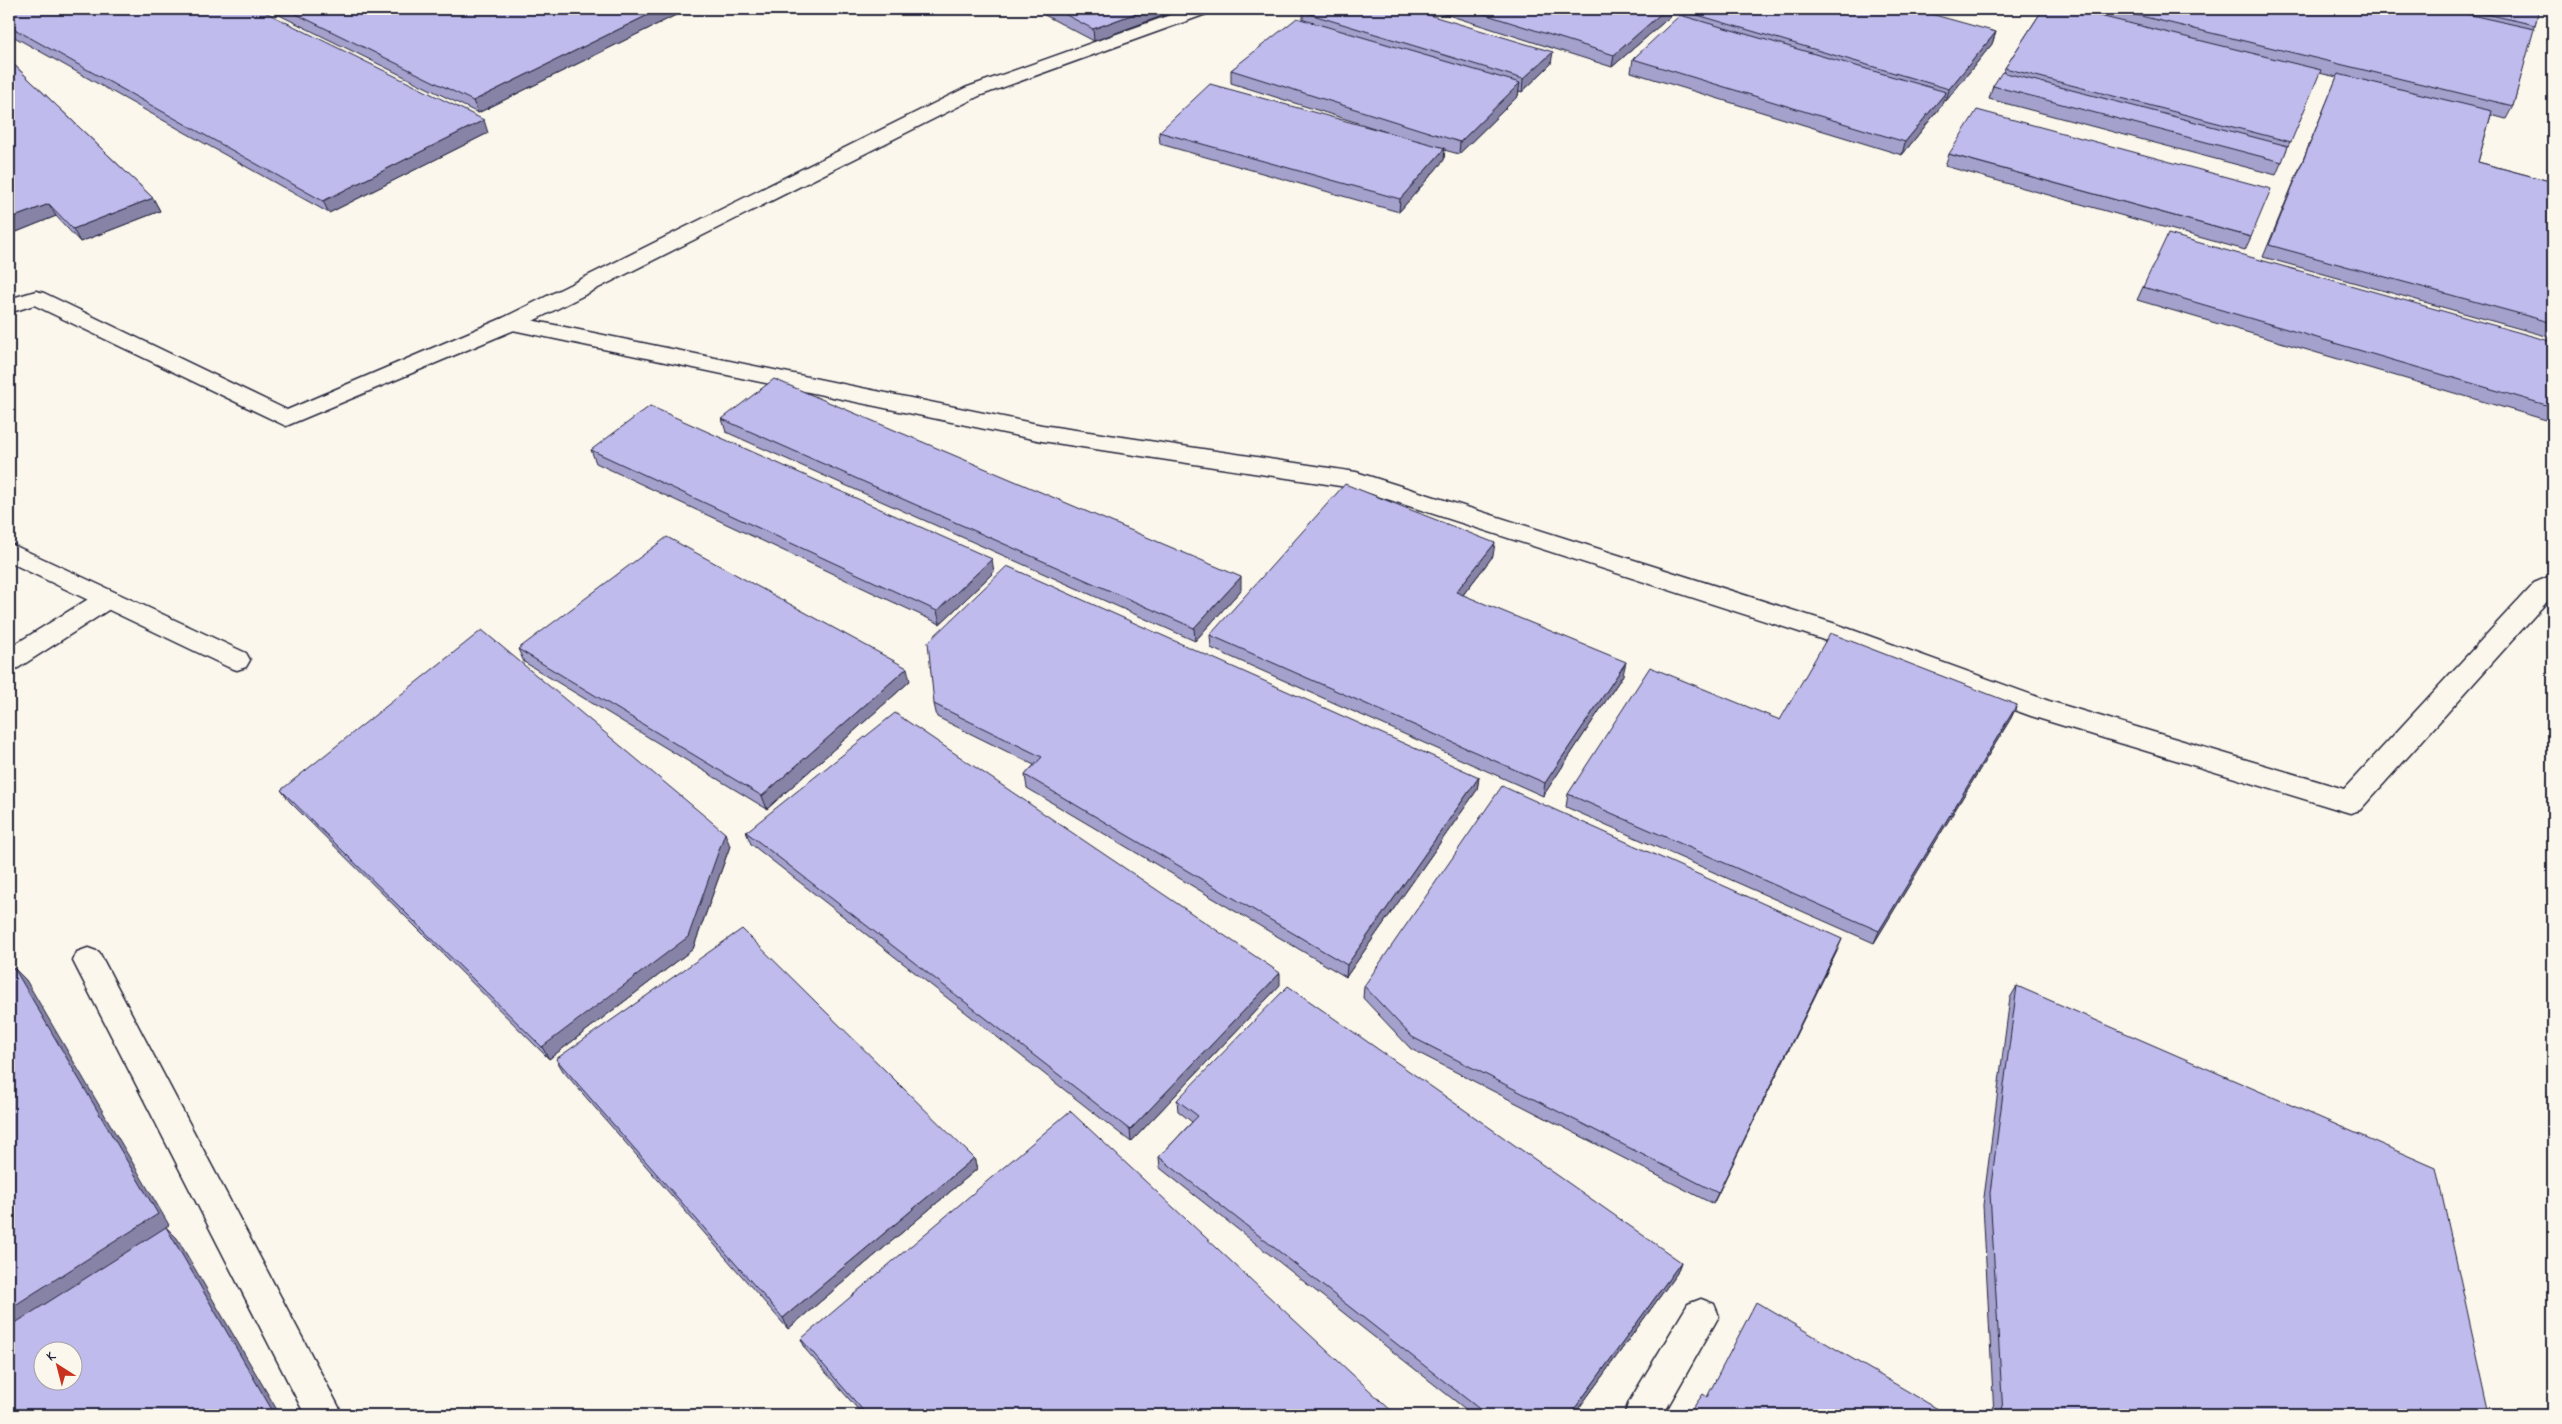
<svg xmlns="http://www.w3.org/2000/svg" width="2562" height="1424" viewBox="0 0 2562 1424" font-family="'Indie Flower',sans-serif">
	<style>
		.lines { fill: none; stroke-linecap: round; stroke-linejoin: round }
		.lane-casing { stroke: #22223b; stroke-width: 3 }
		.street-casing { stroke: #22223b; stroke-width: 3 }
		.lane { fill: #fbf7ec; fill-rule: evenodd }
		.street { fill: #fbf7ec; fill-rule: evenodd }
		.wall { fill: #a4a1cc; stroke: #22223b }
		.shaded-wall { fill: #8683a6; stroke: #22223b }
		.building { fill: #bfbbed; stroke: #22223b; fill-rule: evenodd }
	</style>
	<rect width="100%" height="100%" fill="#fbf7ec"/>
	<filter id="ink" filterUnits="userSpaceOnUse"><feTurbulence type="fractalNoise" baseFrequency=".02" numOctaves="2"/><feDisplacementMap in="SourceGraphic" scale="10" xChannelSelector="R" yChannelSelector="G"/><feConvolveMatrix kernelMatrix="1 2 1 2 8 2 1 2 1" color-interpolation-filters="sRGB"/></filter>
	<g filter="url(#ink)">
		<g class="lines">
			<defs>
				<path id="lane" d="M511,316L1042,425L1356,472L1836,624L2049,701L2344,789L2534,583L2553,575V595L2360,810L2350,813L2031,716L1818,638L1353,488L1042,441L503,328L500,323L503,318Z
					M107,590L116,593L120,599L116,605L18,668L9,671V648L98,593Z
					M88,948L99,952L343,1415H305L73,961L77,952Z
					M1701,1299L1714,1304L1719,1316L1663,1415H1624L1629,1402L1688,1304Z"/>
				<path id="street" d="M1187,9H1212L1209,13L979,96L519,328L286,426L34,305L9,313V299L36,291L44,293L287,410L503,318L965,88Z
					M9,543L246,653L250,660L246,667L237,670L228,667L9,562Z"/>
			</defs>
			<!-- lane casing -->
			<use href="#lane" class="lane-casing"/>
			<!-- street casing -->
			<use href="#street" class="street-casing"/>
			<!-- lane -->
			<use href="#lane" class="lane"/>
			<!-- street -->
			<use href="#street" class="street"/>
		</g>
		<!-- wall -->
		<path class="wall" d="M9,9L488,133L329,213L9,34Z
			M267,9H688L478,113Z
			M1033,9H1181L1094,41Z
			M1429,9H1672V15L1612,67Z
			M2043,9H2539L2535,25L2533,29L2513,106L2506,119L2491,115L2478,162L2553,182V338L2263,257L2337,77L2319,73L2276,175L1989,99L1993,86L2003,73L2005,68Z
			M1684,11L1996,32L1992,44L1946,101L1943,100L1942,105L1902,155L1631,72L1633,59L1683,16Z
			M1303,12L1551,64L1522,92L1519,91L1518,96L1459,154L1444,150V160L1399,212L1160,144L1159,132L1393,134L1231,83V70L1303,20Z
			M9,60L153,198L160,211L80,242L56,216L9,235Z
			M1949,154L2251,237L2245,250L1945,166Z
			M2143,287L2553,342V422L2137,300Z
			M722,419L1241,590L1195,641L726,432Z
			M591,450L994,572L940,624L596,463Z
			M1493,556L1463,595L1623,675L1543,796L1211,648L1210,635Z
			M518,649L910,681L767,809L524,662Z
			M934,704L1479,777L1477,790L1346,977L1027,788L1025,775L1034,765L937,717Z
			M2017,705L2011,718L1874,943L1566,807L1568,794L1780,720Z
			M281,790L730,846L693,949L549,1059L290,802Z
			M746,832L1280,985L1131,1142L751,844Z
			M1837,951L1713,1204L1411,1049L1363,998L1364,986Z
			M2017,986L2490,1415H1994L1983,1205L2010,998Z
			M556,1059L974,1158L977,1169L788,1329L563,1071Z
			M1177,1100L1681,1262L1677,1273L1574,1415H1473L1160,1168L1159,1157L1192,1122L1178,1111Z
			M801,1339L1396,1415H863L806,1350Z"/>
		<!-- shaded-wall -->
		<path class="shaded-wall" d="M660,9H688L478,113L473,101Z
			M1147,9H1181L1094,41L1093,29Z
			M1666,9H1672V15L1612,67L1614,55Z
			M1996,32L1992,44L1946,101L1949,89Z
			M1553,52L1551,64L1522,92L1523,79Z
			M1520,83L1518,96L1459,154L1460,142Z
			M1946,92L1942,105L1902,155L1905,142Z
			M484,120L488,133L329,213L323,201Z
			M1445,148L1444,160L1399,212L1400,199Z
			M153,198L160,211L80,242L73,229Z
			M49,204L56,216L9,235V219Z
			M1495,543L1493,556L1455,605L1456,592Z
			M992,559L994,572L940,624L937,611Z
			M1241,577V590L1195,641L1194,628Z
			M1626,662L1623,675L1543,796L1545,783Z
			M907,668L910,681L767,809L762,796Z
			M2017,705L2011,718L1874,943L1879,931Z
			M1479,777L1477,790L1346,977L1347,965Z
			M725,833L730,846L693,949L549,1059L542,1047Z
			M1842,939L1837,951L1713,1204L1718,1193Z
			M14,968L26,980L169,1225L166,1227L177,1238L280,1415H275L9,1328Z
			M1280,973V985L1131,1142L1130,1130Z
			M974,1158L977,1169L788,1329L783,1318Z
			M1681,1262L1677,1273L1574,1415H1570Z"/>
		<!-- building -->
		<path class="building" d="M9,9H259L484,120L323,201L9,26Z
			M286,9H660L473,101Z
			M1055,9H1147L1093,29Z
			M1307,9H1409L1553,52L1523,79L1303,12Z
			M1468,9H1666L1614,55Z
			M1687,9H1913L1996,32L1949,89L1684,11Z
			M2043,9H2071L2321,70L2291,142L2005,68Z
			M2112,9H2444L2534,29L2513,106Z
			M2465,9H2539L2535,25Z
			M1680,15L1946,92L1905,142L1633,59Z
			M1297,18L1520,83L1460,142L1231,70Z
			M9,60L153,198L73,229L49,204L9,219Z
			M2002,72L2288,146L2282,162L1993,86Z
			M2338,74L2492,111L2478,162L2553,182V323L2269,245Z
			M1210,84L1445,148L1400,199L1159,132Z
			M1977,110L2271,189L2251,237L1949,154Z
			M2168,234L2553,342V407L2143,287Z
			M774,379L1241,577L1194,628L722,419Z
			M650,406L992,559L937,611L591,450Z
			M1345,484L1495,543L1456,592L1626,662L1545,783L1210,635Z
			M667,537L907,668L762,796L518,649Z
			M1007,566L1479,777L1347,965L1025,775L1042,757L934,704L928,642Z
			M482,630L725,833L688,937L542,1047L281,790Z
			M1830,633L2017,705L1879,931L1568,794L1650,667L1780,720Z
			M895,713L1280,973L1130,1130L746,832Z
			M1502,786L1842,939L1718,1193L1412,1037L1364,986Z
			M742,929L974,1158L783,1318L556,1059Z
			M14,968L158,1214L9,1309V971Z
			M1288,986L1681,1262L1570,1415H1487L1159,1157L1198,1116L1177,1100Z
			M2017,986L2436,1168L2490,1415H2003L1990,1193Z
			M1070,1111L1396,1415H867L801,1339Z
			M166,1227L275,1415H9V1327ZM42,1352H72V1382H42Z
			M1756,1302L1948,1415H1688L1703,1394L1707,1397Z"/>
	</g>
	<!-- margin -->
	<rect width="2562" height="1424" fill="none" stroke="#fbf7ec" stroke-width="30"/>
	<rect x="15" y="15" width="2532" height="1394" fill="none" stroke="#22223b" stroke-width="2" filter="url(#ink)"/>
	<!-- north arrow -->
	<g transform="translate(58 1366) rotate(324)"><circle r="24" fill="#fbf7ec" stroke="#a4a2a5"/>
	<path d="M0-4L9 19L0 12L-9 19Z" fill="#c8321e"/>
	<text y="-8" font-size="14" font-weight="bold" text-anchor="middle" fill="#22223b">K</text>
	</g>
</svg>
